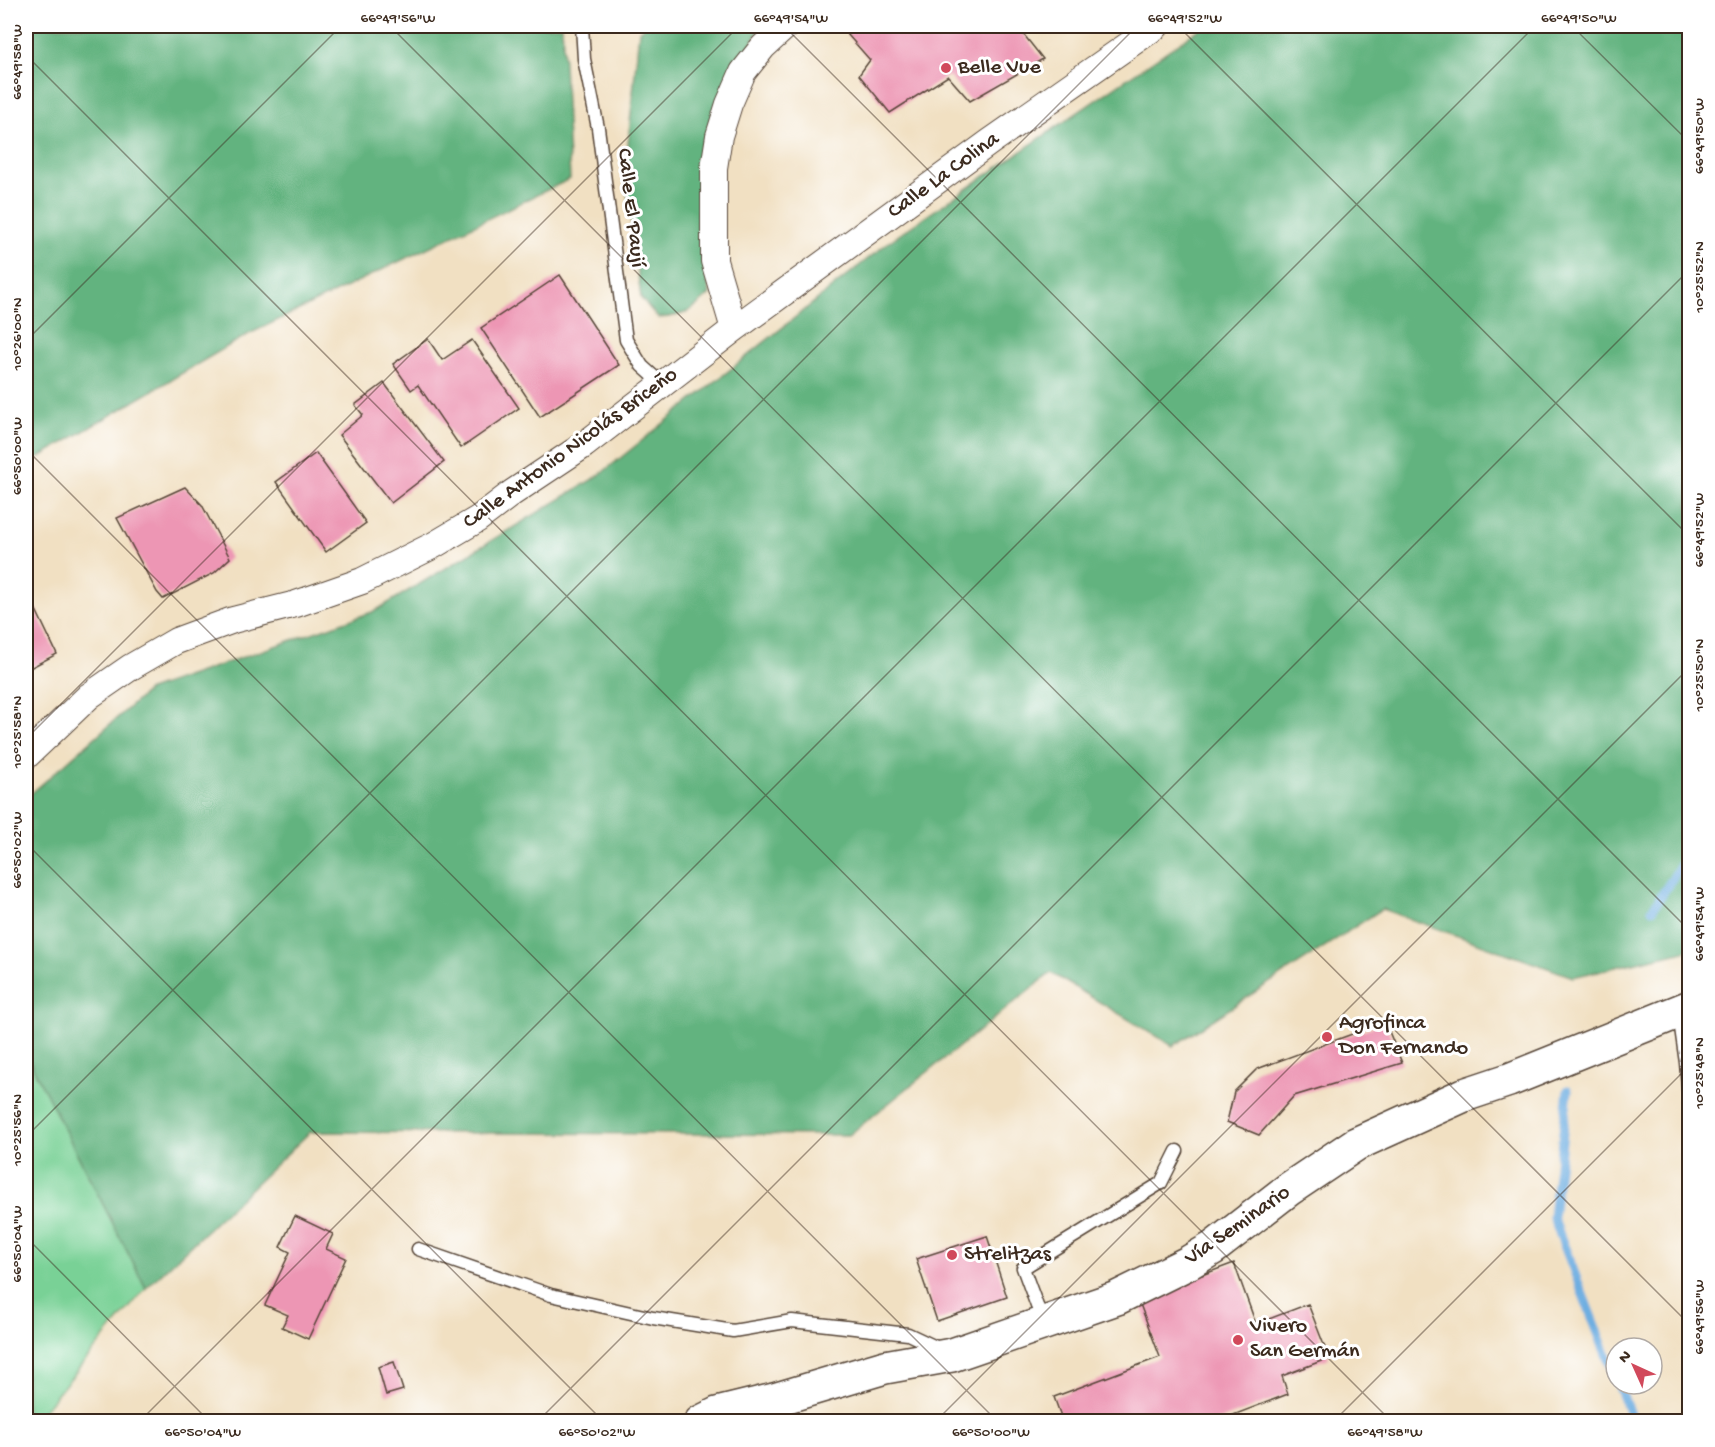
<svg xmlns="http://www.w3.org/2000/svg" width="1715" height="1447" viewBox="0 0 1715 1447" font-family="'Gochi Hand',sans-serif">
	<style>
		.green { fill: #79d196; stroke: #5a7e5a; stroke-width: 1.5 }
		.forest { fill: #62b37f; stroke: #4e6e4e; stroke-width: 1.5 }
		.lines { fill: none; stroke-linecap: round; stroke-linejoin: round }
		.stream { stroke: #6eaee1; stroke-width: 9 }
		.building { fill: #ed96b4 }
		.lane-casing { stroke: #564537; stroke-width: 15 }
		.street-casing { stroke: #564537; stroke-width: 28 }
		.secondary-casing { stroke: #564537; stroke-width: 36 }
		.lane { stroke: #fff; stroke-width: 12 }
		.street { stroke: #fff; stroke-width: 26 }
		.secondary { stroke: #fff; stroke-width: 33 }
		.ticks { fill: none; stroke: #3b2a1e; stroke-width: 1.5; stroke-opacity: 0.45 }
		.poi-dot { fill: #d1495b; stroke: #fff; stroke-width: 2 }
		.labels { text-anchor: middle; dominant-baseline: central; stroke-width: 6; stroke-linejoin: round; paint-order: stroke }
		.poi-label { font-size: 22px; fill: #3b2a1e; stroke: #fff; text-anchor: start }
		.street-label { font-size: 22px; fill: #3b2a1e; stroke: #fff }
		.neatline { fill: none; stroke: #3b2a1e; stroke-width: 2 }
		.ticks-label { font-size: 15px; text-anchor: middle; fill: #3b2a1e }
	</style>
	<rect width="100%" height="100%" fill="#fff"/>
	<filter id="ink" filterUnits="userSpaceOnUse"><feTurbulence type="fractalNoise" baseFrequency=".0167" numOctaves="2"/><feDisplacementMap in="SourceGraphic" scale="12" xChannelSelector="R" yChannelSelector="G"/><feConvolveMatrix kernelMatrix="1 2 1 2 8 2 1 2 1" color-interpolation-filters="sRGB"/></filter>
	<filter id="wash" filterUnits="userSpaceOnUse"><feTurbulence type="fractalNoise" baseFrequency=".008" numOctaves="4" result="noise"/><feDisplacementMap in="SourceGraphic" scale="24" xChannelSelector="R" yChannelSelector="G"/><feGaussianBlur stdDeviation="1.35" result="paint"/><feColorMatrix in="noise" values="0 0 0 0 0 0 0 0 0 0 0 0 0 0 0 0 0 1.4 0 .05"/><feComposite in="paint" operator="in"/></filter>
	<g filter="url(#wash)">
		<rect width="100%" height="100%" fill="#f1e0c2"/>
		<!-- green -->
		<path class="green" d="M26,1054L146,1288L34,1422L26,1421Z"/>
		<!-- forest -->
		<path class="forest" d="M26,26H562L570,179L247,335L26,465Z
			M645,26H761L718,105L697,223L710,294C691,312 685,316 658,318L641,298L625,175L639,31Z
			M1204,26H1689V950L1573,977L1382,909L1173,1046L1051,973L849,1135L310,1132L146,1288L26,1054V798L149,690L375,611L598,476L890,241Z"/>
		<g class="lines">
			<!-- stream -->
			<path class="stream" d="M1652,910L1690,851
				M1568,1090L1553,1217L1616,1380
				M1618,1384L1633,1422"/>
		</g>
		<g id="blocks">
			<!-- building -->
			<path class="building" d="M840,26H1017L1043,59L970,101L948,76L890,113L859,75L870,60Z
				M560,275L619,365L540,417L481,328Z
				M428,339L442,360L472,340L519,408L461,448L418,385L411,390L393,364Z
				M384,383L444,462L391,503L339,435L363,415L355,405Z
				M316,453L366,523L326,552L276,482Z
				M185,487L202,505L230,558L214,573L163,599L157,592L117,518Z
				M26,589L57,654L26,670Z
				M1385,1022L1402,1063L1294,1096L1259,1135L1227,1122L1234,1092L1257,1069Z
				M295,1216L333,1234L326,1249L346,1258L308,1339L282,1327L288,1315L265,1305L290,1252L280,1247Z
				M987,1236L1007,1297L937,1321L916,1259Z
				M1234,1263L1256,1324L1308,1304L1329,1358L1282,1376L1288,1394L1215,1422H1063L1054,1397L1160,1357L1138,1299Z
				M394,1362L403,1390L386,1395L378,1367Z"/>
		</g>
	</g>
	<g filter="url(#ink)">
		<use href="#blocks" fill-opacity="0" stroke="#564537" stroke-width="1.5"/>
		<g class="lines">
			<defs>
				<path id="lane" d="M582,26L584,59L598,128L626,340L642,366L662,384
					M1679,1014L1686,1063L1690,1111
					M418,1249L551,1295L653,1318L733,1331L792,1321L908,1334L940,1349
					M1045,1321L1037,1306L1023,1268L1161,1183L1177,1151"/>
				<path id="street" d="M734,329L714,261V168L719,136L729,104L743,72L763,47L786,26
					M26,756L89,696L131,667L176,641L233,620L296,604L362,581L434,545L478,519L512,493L584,445L734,329L990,142L1156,26"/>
				<path id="secondary" d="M701,1422L717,1414L774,1400L885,1367L952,1355L1117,1298L1188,1263L1213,1248L1289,1189L1356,1144L1464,1095L1509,1080L1690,1007"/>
			</defs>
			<!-- lane casing -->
			<use href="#lane" class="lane-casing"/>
			<!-- street casing -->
			<use href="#street" class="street-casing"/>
			<!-- secondary casing -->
			<use href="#secondary" class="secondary-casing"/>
			<!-- lane -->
			<use href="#lane" class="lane"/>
			<!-- street -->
			<use href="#street" class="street"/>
			<!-- secondary -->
			<use href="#secondary" class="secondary"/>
		</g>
	</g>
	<!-- ticks -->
	<path class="ticks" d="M390,26L1690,1325M784,26L1690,931M1178,26L1690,537M1572,26L1690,143M26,55L1392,1422M26,341L341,26M26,449L998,1422M26,739L739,26M26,843L604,1422M26,1137L1137,26M26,1237L210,1422M139,1422L1535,26M537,1422L1690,269M935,1422L1690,667M1333,1422L1690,1065"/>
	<!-- markers -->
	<g class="poi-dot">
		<circle cx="946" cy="68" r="6"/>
		<circle cx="1327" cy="1037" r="6"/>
		<circle cx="952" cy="1255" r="6"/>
		<circle cx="1238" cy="1340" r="6"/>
	</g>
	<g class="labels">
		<!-- poi labels -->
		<g class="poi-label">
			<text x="958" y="68">Belle Vue</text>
			<text x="1339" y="1024">Agrofinca<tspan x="1339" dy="25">Don Fernando</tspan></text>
			<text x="964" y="1255">Strelitzas</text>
			<text x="1250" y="1327">Vivero<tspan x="1250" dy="25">San Germán</tspan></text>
		</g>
		<!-- street labels -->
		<g class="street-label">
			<text transform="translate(944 176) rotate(-36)">Calle La Colina</text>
			<text transform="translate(630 208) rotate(83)">Calle El Paují</text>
			<text transform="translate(571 449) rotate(-36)">Calle Antonio Nicolás Briceño</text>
			<text transform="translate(1238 1226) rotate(-35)">Vía Seminario</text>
		</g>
	</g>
	<!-- margin -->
	<rect width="1715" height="1447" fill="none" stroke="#fff" stroke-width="66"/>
	<!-- north arrow -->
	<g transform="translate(1634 1366) rotate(315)"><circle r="28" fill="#ffffff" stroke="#b1aaa5" stroke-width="1.5"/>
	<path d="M0-4.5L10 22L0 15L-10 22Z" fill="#d1495b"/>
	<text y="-9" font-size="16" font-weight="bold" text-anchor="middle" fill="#3b2a1e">N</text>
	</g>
	<rect x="33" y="33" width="1649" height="1381" class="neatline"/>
	<g class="ticks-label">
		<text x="398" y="22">66°49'56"W</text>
		<text x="791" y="22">66°49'54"W</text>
		<text x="1185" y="22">66°49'52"W</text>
		<text x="1579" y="22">66°49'50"W</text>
		<text transform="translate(16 62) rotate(-90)" y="5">66°49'58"W</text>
		<text transform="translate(1698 136) rotate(-90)" y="5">66°49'50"W</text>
		<text transform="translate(1698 277) rotate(-90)" y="5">10°25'52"N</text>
		<text transform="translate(16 334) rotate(-90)" y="5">10°26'00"N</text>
		<text transform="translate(16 456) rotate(-90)" y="5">66°50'00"W</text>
		<text transform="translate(1698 530) rotate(-90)" y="5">66°49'52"W</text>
		<text transform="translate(1698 675) rotate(-90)" y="5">10°25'50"N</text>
		<text transform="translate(16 732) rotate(-90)" y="5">10°25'58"N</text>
		<text transform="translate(16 850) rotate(-90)" y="5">66°50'02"W</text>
		<text transform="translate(1698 924) rotate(-90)" y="5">66°49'54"W</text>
		<text transform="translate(1698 1073) rotate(-90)" y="5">10°25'48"N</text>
		<text transform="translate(16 1130) rotate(-90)" y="5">10°25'56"N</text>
		<text transform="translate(16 1244) rotate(-90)" y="5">66°50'04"W</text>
		<text transform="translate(1698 1317) rotate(-90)" y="5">66°49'56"W</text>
		<text x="203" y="1436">66°50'04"W</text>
		<text x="597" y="1436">66°50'02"W</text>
		<text x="991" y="1436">66°50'00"W</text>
		<text x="1385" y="1436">66°49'58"W</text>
	</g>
</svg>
